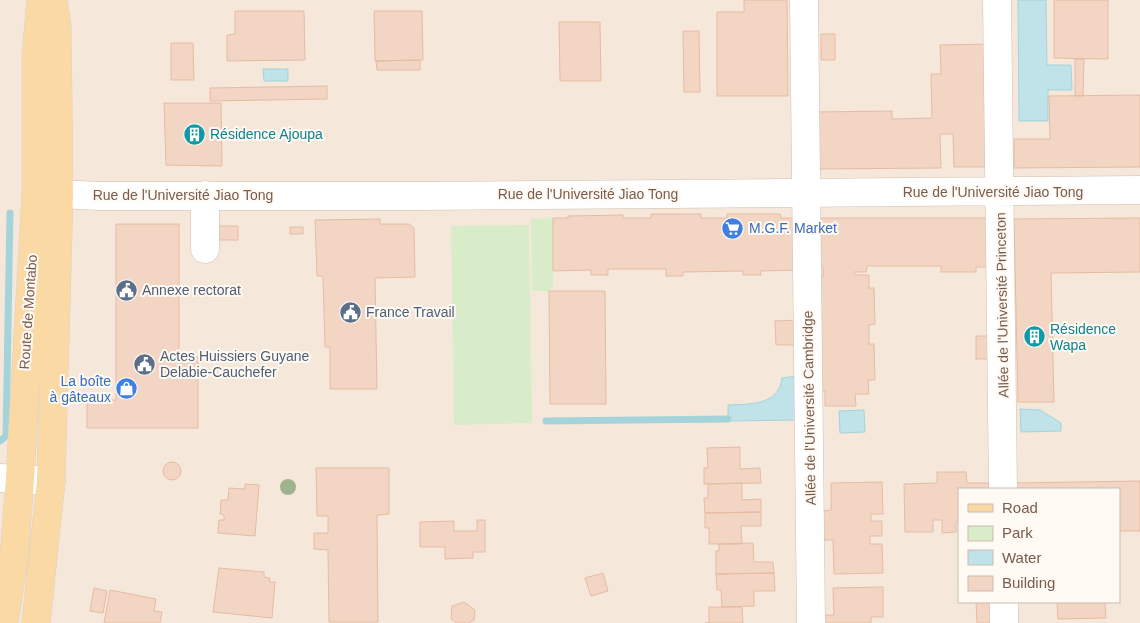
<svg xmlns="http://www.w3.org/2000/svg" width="1140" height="623" viewBox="0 0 1140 623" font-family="Arial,sans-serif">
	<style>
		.residential { fill: #f5e8da; fill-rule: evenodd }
		.green { fill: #d8ecc9 }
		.water { fill: #bfe3e8; stroke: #a5d3da }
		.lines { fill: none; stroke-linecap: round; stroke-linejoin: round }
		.stream { stroke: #a5d3da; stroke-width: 7 }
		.building { fill: #f3d5c3; stroke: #e6bba3 }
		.minor-casing { stroke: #d1beb0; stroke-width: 29 }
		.major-casing { stroke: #dad1cd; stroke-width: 29 }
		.minor { stroke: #fff; stroke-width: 28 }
		.major { stroke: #fbd9a5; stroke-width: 28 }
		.tree { fill: #a0b28e }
		.labels { text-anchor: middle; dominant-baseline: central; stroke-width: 4; stroke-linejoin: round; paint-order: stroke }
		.culture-label { font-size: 14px; fill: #0d838f; stroke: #fffaf3; text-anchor: start }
		.street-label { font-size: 14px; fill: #7a5c4d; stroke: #fffaf3 }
		.shop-label { font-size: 14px; fill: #366cbe; stroke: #fffaf3; text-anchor: start }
		.service-label { font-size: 14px; fill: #4e5e75; stroke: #fffaf3; text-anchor: start }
	</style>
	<rect width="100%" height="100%" fill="#fdf6ec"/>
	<!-- residential -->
	<path class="residential" d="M0,0H1140V623H0ZM959,489H1119V602H959Z"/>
	<!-- green -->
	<path class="green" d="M553,218V285L549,291H532L531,219Z
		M529,225L532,423L454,425L451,226Z"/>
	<!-- water -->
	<path class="water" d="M1018,0H1046L1047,65H1071L1072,90H1048V121H1019Z
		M263,69H288V81H264Z
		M796,376V420L728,421V405C749,404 779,406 782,378Z
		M1020,409L1040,410L1061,423V431L1021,432Z
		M864,410L865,432L840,433L839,411Z"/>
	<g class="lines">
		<!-- stream -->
		<path class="stream" d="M546,421L728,419
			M0,441L6,436L10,213"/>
	</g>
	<!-- building -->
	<path class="building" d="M744,0H787L788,96H717V12H744Z
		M1054,0H1108V59L1054,58Z
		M235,11H304L305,60L227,61V35L235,34Z
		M374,11H422L423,60L375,61Z
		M559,22H600L601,81H560Z
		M683,31H699L700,92H684Z
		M821,34H835V60H821Z
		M171,43H193L194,80H171Z
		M990,44L992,167H954L953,134H940L941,168L818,169L816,112L892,111V119L932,118L931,74H941L940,45Z
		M1075,59H1084L1083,96H1075Z
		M420,60V70H377L376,61Z
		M327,86V99L210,101V88Z
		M1140,95V167L1014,168V139H1050L1049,96Z
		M164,103H221L222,166L166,165Z
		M651,214H701V218H727V214H780L781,218H796L797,270L760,271L761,275H743V271L683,272V276H666V269H608V275H591V270L553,271V218H568V216L623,215V218H651Z
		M817,218H990V267H976V272H941V266H867L866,272H854L855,275H869V288H874L875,324L869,325V344H874L875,380H868L869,394H855L856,406H825V391L821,392L818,277H823V266H818Z
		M1140,218V272L1051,273L1054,402H1018L1014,219Z
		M380,219V224H409L414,228L415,277L375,278L377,389H330V347H325L323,276H317L315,220Z
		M116,224H179V357H198V428H87V400H116Z
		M214,226H238V240H215Z
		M290,227H303V234H290Z
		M549,291H605L606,404H550Z
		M798,320V345H776L775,321Z
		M976,336H989L990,359H976Z
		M740,447V469L760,468L761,483L704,484V468H708L707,448Z
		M163 471a9 9 0 1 1 18 0a9 9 0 1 1-18 0Z
		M316,468H389V514L377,515L378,622H329L328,550L314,549V533H328V516H317Z
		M937,472H966L967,483H991L992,489H959V522H956V532L942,533V520H933V532H905L904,484L937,483Z
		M1140,481V531H1119V489H1015V483Z
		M882,482L883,514H871V521H882V536H870V544H882L883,573L834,574L833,540H822V511L831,510V483Z
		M742,483V500L761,499V512L705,513L704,498H708V484Z
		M245,484L259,485L255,536L218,533L219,520H224V515L220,514L221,500H228L229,488L245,489Z
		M761,512V526H741L742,544H709V528H705V513Z
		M477,520H485V552H473V558L445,559V547H420V522L454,521V531H477Z
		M753,543L754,562H773L774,573L716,574V551H719V544Z
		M219,568L264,572V577L270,578L269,582H275L272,618L213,612Z
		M603,573L608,591L591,596L585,578Z
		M774,573L775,591H754V606L722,607L721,590H717L716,574Z
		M883,587V617H871V623H824V615H834L833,588Z
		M94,588L107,591L103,613L90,611Z
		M110,590L156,599L154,611L162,612L160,623H104Z
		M464,602L475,610L474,620L469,623H457L451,619L452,606Z
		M976,602H991L992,623H977Z
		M1057,602H1105L1106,618L1058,619Z
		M709,607H742L743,623H705H709Z"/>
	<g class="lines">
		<defs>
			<path id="minor" d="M804,0L811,623
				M997,0L1003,489
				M37,193L100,196H422L1140,190
				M205,195V249
				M0,478L51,481
				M1004,602V623"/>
			<path id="major" d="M4,623L14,558L20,479L36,193V56L41,0
				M36,623L51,481L59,194L57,28L53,0"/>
		</defs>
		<!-- minor casing -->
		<use href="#minor" class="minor-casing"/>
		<!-- major casing -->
		<use href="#major" class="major-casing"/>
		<!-- minor -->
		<use href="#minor" class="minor"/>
		<!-- major -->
		<use href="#major" class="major"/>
	</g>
	<!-- trees -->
	<circle class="tree" cx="288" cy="487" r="8"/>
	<!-- icons -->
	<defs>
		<symbol id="building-disc" viewBox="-11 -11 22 22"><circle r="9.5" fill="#0f9aa8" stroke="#fffaf3"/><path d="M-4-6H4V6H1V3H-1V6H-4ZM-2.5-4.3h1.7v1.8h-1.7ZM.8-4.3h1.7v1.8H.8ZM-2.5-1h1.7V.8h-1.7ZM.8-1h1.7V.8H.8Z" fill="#fff"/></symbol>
		<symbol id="supermarket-disc" viewBox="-11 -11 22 22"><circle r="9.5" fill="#3f7fe0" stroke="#fffaf3"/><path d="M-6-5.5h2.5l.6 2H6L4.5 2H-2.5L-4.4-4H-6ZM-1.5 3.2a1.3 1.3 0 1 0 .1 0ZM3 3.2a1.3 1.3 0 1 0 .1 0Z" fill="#fff"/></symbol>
		<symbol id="civic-disc" viewBox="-11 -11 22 22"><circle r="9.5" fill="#5c6f8a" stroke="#fffaf3"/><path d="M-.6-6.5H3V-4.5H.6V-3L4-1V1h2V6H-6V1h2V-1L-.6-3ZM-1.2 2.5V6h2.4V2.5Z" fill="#fff"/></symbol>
		<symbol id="shop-disc" viewBox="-11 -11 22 22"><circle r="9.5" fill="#3f7fe0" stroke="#fffaf3"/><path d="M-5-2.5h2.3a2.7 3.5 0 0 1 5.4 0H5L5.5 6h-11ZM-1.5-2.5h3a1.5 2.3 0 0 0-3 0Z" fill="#fff"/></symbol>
	</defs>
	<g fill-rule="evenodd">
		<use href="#building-disc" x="182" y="122" width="25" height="25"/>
		<use href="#supermarket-disc" x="720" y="216" width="25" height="25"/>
		<use href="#civic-disc" x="114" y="278" width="25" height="25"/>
		<use href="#civic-disc" x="338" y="300" width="25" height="25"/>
		<use href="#building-disc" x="1022" y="324" width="25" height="25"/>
		<use href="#civic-disc" x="132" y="352" width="25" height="25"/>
		<use href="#shop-disc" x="114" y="376" width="25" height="25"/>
	</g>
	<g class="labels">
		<!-- culture labels -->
		<g class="culture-label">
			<text x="210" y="134">Résidence Ajoupa</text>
			<text x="1050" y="329">Résidence<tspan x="1050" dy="16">Wapa</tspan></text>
		</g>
		<!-- street labels -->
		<g class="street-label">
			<text x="993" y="192">Rue de l'Université Jiao Tong</text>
			<text x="588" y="194">Rue de l'Université Jiao Tong</text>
			<text x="183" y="195">Rue de l'Université Jiao Tong</text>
			<text transform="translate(1002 305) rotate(-91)">Allée de l'Université Princeton</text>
			<text transform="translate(28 312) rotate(-86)">Route de Montabo</text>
			<text transform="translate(809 408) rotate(-91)">Allée de l'Université Cambridge</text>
		</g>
		<!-- shop labels -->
		<g class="shop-label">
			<text x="749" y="228">M.G.F. Market</text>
			<text x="111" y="381" text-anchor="end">La boîte<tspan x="111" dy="16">à gâteaux</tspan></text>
		</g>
		<!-- service labels -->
		<g class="service-label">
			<text x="142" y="290">Annexe rectorat</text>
			<text x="366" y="312">France Travail</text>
			<text x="160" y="356">Actes Huissiers Guyane<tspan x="160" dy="16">Delabie-Cauchefer</tspan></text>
		</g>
	</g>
	<!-- legend -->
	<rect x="958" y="488" width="162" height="115" fill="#fffaf3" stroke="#cabbb1"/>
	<rect x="968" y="504" width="25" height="8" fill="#fbd9a5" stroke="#cabbb1"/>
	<text x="1002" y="513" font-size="15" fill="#7a5c4d">Road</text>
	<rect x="968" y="526" width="25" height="15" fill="#d8ecc9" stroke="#cabbb1"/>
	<text x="1002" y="538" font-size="15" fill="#7a5c4d">Park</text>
	<rect x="968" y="550" width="25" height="15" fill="#bfe3e8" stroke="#cabbb1"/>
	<text x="1002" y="563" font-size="15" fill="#7a5c4d">Water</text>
	<rect x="968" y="576" width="25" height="15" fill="#f3d5c3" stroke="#cabbb1"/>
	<text x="1002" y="588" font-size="15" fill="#7a5c4d">Building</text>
</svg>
